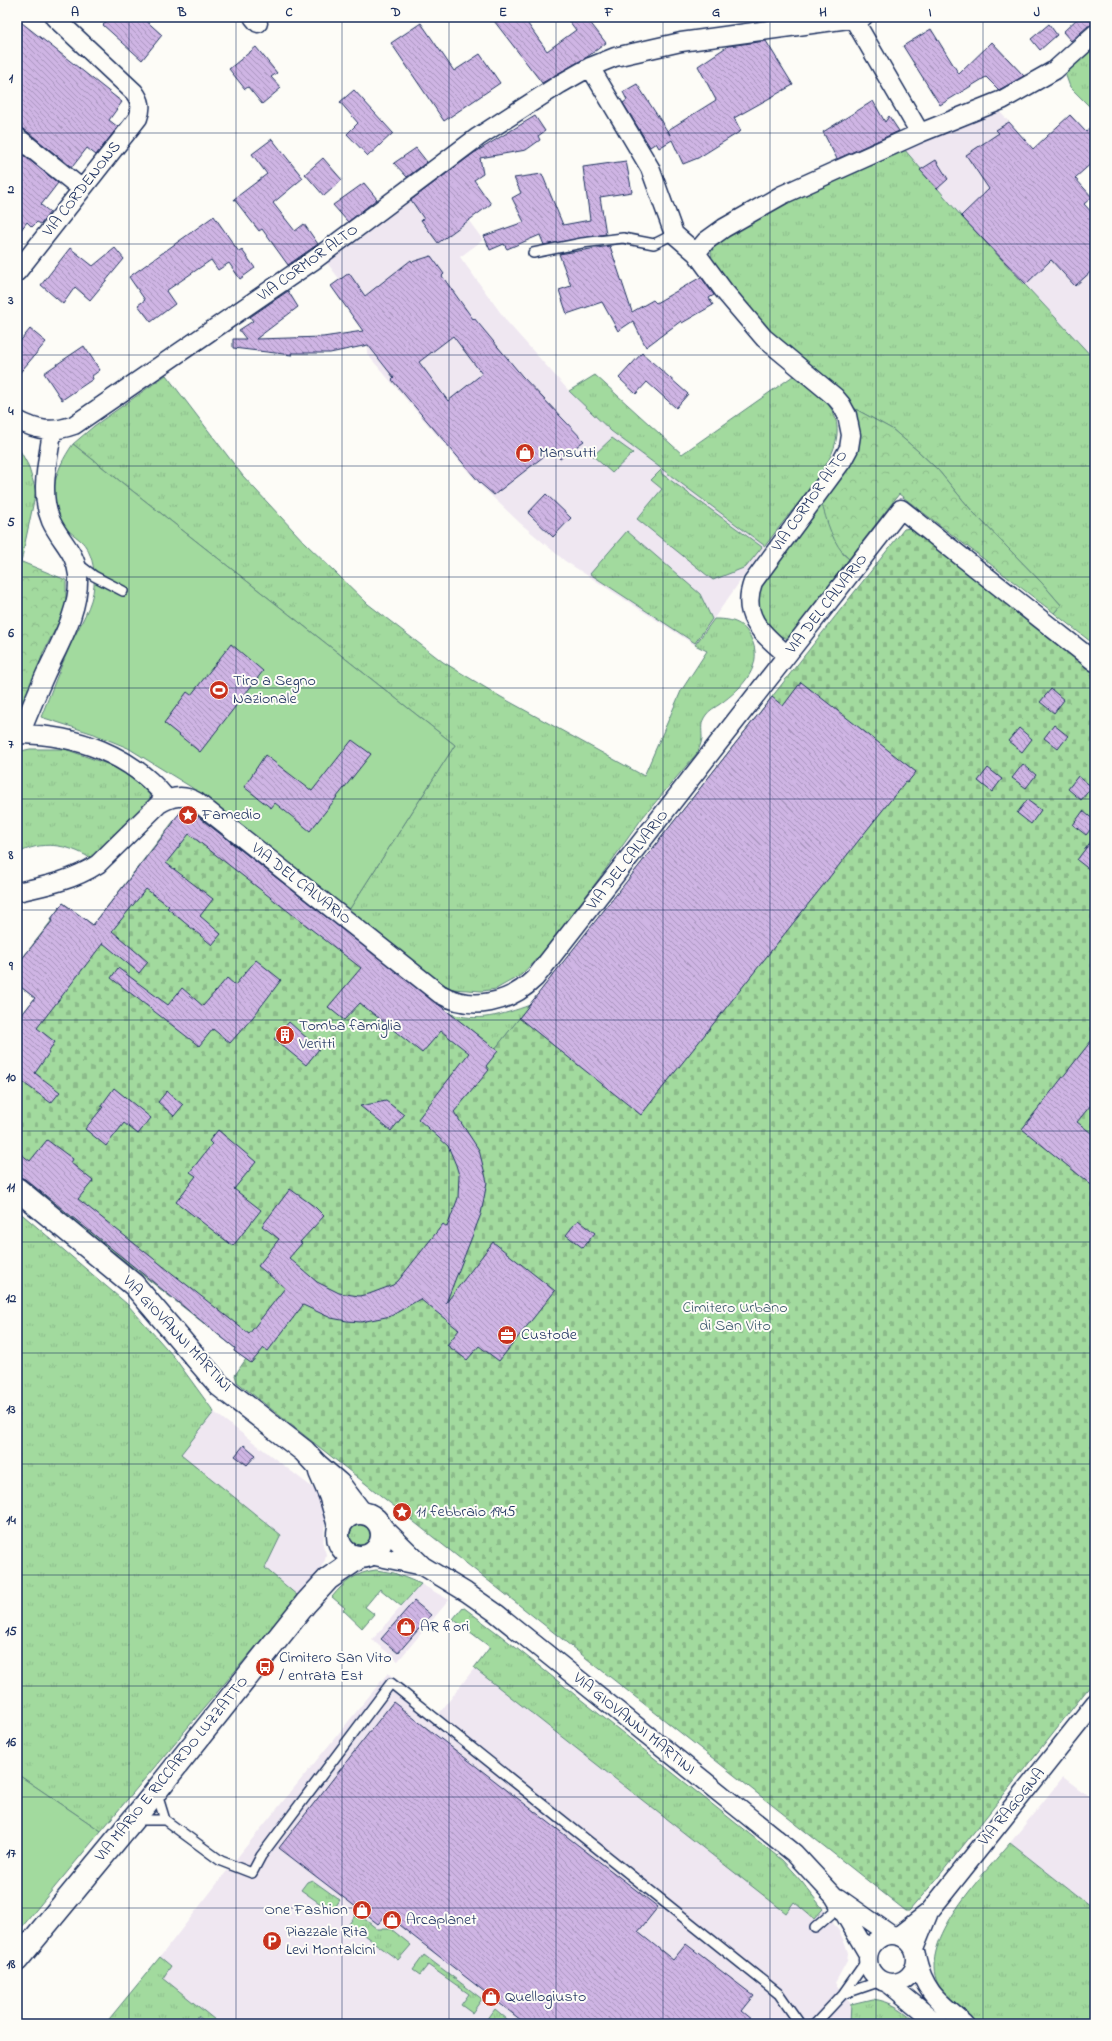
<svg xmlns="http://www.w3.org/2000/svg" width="1112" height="2041" viewBox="0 0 1112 2041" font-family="'Indie Flower',sans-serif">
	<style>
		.built { fill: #efe7f1 }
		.grass { fill: url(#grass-tufts); stroke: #5e847e }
		.forest { fill: url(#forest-crowns); stroke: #5e847e }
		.cemetery { fill: url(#cemetery-stones); stroke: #5e847e }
		.green { fill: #a2da9e; stroke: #5e847e }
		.building { fill: url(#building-back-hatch); stroke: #1b2f5e; fill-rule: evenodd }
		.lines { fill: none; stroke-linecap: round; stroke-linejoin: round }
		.lane-casing { stroke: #1b2f5e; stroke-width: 12 }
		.street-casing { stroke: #1b2f5e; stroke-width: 21 }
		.secondary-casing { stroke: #1b2f5e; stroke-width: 25 }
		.lane { stroke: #fdfcf7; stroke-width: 9 }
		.street { stroke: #fdfcf7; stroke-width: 18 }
		.secondary { stroke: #fdfcf7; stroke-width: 22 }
		.grid { fill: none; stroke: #1b2f5e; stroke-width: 1; stroke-opacity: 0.55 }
		.labels { text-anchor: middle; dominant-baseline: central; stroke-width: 4; stroke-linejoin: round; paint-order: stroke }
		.street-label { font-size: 16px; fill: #1b2f5e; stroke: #fdfcf7 }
		.poi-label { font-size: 16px; fill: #1b2f5e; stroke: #fdfcf7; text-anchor: start }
		.park-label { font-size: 16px; fill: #3d5a6e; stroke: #fdfcf7 }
		.neatline { fill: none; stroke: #1b2f5e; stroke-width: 1.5 }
		.grid-label { font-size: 13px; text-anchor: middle; font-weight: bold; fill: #1b2f5e }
	</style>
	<defs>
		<pattern id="grass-tufts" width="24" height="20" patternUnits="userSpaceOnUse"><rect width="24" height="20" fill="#a2da9e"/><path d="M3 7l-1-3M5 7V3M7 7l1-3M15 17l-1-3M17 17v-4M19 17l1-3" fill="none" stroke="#8bbb8a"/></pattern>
		<pattern id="forest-crowns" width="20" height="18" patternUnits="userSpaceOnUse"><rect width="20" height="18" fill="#a2da9e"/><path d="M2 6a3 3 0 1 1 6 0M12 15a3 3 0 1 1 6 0" fill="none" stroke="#8bbb8a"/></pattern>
		<pattern id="cemetery-stones" width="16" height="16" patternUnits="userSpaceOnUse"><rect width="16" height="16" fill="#a2da9e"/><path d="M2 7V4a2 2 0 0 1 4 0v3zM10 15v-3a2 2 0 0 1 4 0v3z" fill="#8bbb8a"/></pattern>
		<pattern id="building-back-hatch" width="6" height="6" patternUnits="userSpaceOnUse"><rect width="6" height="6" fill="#cfb5e4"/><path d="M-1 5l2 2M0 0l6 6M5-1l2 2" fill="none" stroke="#a794bc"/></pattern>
	</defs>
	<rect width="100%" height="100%" fill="#fdfcf7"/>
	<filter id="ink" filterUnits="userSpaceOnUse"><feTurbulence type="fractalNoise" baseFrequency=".025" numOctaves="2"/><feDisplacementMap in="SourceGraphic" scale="8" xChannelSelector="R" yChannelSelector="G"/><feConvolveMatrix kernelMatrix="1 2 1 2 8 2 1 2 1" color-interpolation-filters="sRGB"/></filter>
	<g filter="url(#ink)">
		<!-- built -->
		<path class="built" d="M999,111L1095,216V360L961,216L904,149Z
			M411,200L424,219L421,221L438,243L469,221L483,240L460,257L508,323L569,391L611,431L765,546L695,645L565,561L520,523L479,484L367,354L368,345L371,343L331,286L340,280L325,260Z
			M214,1412L313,1488L320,1499L325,1521L323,1545L326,1554L325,1560L318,1573L298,1596L265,1568L181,1454Z
			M421,1584L449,1600L398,1661L372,1640Z
			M500,1635L782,1860L802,1882L823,1909L839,1931L845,1943L848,1953L847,1961L835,1983L851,2004L872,1999L889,2002L902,2009L919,2024H208L146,1975L244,1849L388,1673L438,1715Z
			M1063,1777L1095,1801V1910L1010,1843Z"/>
		<!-- grass -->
		<path class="grass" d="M1095,41V112L1070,87L1065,73Z
			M904,149L961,216L1095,360V645L1054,613L1061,605L1042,583L972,511L938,470L918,451L892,429L850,406L768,335L712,263L711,252L719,241L799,195Z
			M166,375L243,476L305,543L368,604L443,662L501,697L644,776L681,691L707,651L695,645L714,619C730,619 742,621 750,636C766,665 742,688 720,704C716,707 709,710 706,715C700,723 702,728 702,738C702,742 699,748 698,752L643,817L598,880L544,951L521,975L496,989L482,991L452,989L438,981L349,910L455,745L73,444L94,426Z
			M595,375L682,454L793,376C806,386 824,396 832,410C850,443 817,478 799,502C787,517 776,531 765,546L611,431L569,391Z
			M612,438L633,453L612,473L593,456Z
			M17,445L28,465L36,491L21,562L17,560Z
			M661,470L662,474L762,547L746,567L713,580L637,519L662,489L651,480Z
			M821,501L843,554L849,559L789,639C763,632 753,609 760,585Z
			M627,531L700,594L712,619L695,643L590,574Z
			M30,749H65L121,769L148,790L150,797L148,804L132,817L90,858C68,844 40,840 17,854V752Z
			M530,1005L495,1049L448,1013C478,1023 502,1015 530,1005Z
			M17,1210L127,1304L174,1357L214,1412L181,1454L281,1535L265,1568L298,1596L101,1831L17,1774Z
			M347 1535a13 13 0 1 1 26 0a13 13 0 1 1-26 0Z
			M376,1570L394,1573L421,1584L401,1606L380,1589L365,1607L374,1614L362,1628L343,1610L345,1608L332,1597C344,1582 357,1572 376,1570Z
			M463,1607L500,1635L782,1860L802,1882L823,1909L814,1919L794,1902L786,1913L474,1668L490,1647L453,1619Z
			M1010,1843L1095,1910V2024H979C965,2012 946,2001 938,1984C917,1941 985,1873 1010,1843Z
			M312,1880L340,1900L332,1912L301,1890L307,1882Z
			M357,1913L377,1929H391L411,1945L398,1960L349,1924Z
			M424,1955L482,1999L472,2013L461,2005L469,1994L428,1965L420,1975L413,1970Z
			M160,1957L171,1966L163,1978L220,2024H208L198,2016L194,2024H105Z
			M872,1999C892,2001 904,2011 919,2024H850L851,2004Z
			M495,2009L513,2024L485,2023Z"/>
		<!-- forest -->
		<path class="forest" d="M850,406L892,429L918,451L938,470L972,511L1042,583L1061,605L1054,613L899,494L849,559C832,544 827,521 821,501L852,457Z
			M17,560L66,580V608L43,653L30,692L17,719Z"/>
		<!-- cemetery -->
		<path class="cemetery" d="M910,528L1095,674V1680L935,1881L909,1911H906L237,1382L235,1375L246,1359L234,1351L235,1348L17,1176V1021L35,998L17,984V962L19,958L21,960L52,920L51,919L63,903L93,925L186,805L495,1049L904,529Z"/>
		<!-- green -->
		<path class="green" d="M73,444L455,745L349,910L191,787L128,748L94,734L41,717C51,692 60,668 71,644C79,626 93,605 94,585C95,572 93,558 86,547C82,540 74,536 68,530C44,502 54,471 73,444Z
			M17,1774L101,1831L17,1933Z"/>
		<!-- building -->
		<path class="building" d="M111,17H142L162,35L142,60L103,25Z
			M491,17H523L547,51L576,30L566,17H586L606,43L587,57L542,83Z
			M1079,17H1095V24L1088,26L1071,41L1063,32Z
			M17,19L122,102L109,120L118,127L96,155L87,148L73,166H70L24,129L17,127Z
			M421,23L454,71L480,54L500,83L444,121L391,43Z
			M1049,24L1057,35L1040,50L1031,39Z
			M931,29L959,74L992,42L1024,76L999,90L986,77L940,105L903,46Z
			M766,41L793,85L734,118L741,131L698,158L683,164L672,140L659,148L656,143L650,147L623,103L627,100L623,92L637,84L670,135L668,130L716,100L698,66L728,46Z
			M256,47L277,73L271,77L281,88L262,104L248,87L245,89L229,69Z
			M354,90L393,133L368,156L347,134L358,123L340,102Z
			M873,101L885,122L889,116L899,131L837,159L823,132Z
			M1070,115L1086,132L1095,122V160L1075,178L1092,197L1084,204L1095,216V268L1075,286L1051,260L1026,284L961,216L989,189L966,155L999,133L996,130L1009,122L1033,149Z
			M535,116L545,131L538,136L540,140L526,150L480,158L483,174L474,180L491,204L438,243L421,220L424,219L411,200L474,153Z
			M272,139L303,178L273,203L295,231L304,224L318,244L288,265L262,229L259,231L234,199L267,174L252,154Z
			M416,148L427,162L407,177L394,163Z
			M17,150L58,183L41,205L50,212L41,224L37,222L32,227L27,222L17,235Z
			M323,158L342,180L324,196L305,174Z
			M936,160L948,179L937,189L920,170Z
			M626,161L632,192L600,197L606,234L544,245L540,235L507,249L504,244L490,250L484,236L524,222L512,198L521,193L514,178L542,174L563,225L590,220L583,167Z
			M364,183L377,199L348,222L333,205Z
			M214,216L239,252L242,250L255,268L240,279L229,263L218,270L211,260L166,291L175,304L151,322L138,305L145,300L129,277Z
			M610,246L632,312L653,300L656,303L701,277L714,295L709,298L713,305L682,323L681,321L646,347L633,321L618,331L602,302L567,314L559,290L571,286L559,254Z
			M70,248L93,266L115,248L124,259L90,300L75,287L63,304L41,285Z
			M431,256L444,274L442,276L473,319L474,318L522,376L584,441L560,459L552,450L494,495L480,483L392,380L394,378L368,345L330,353H291L292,355L233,348V339H246L239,330L253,321L250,317L288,291L298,307L256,339L323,337L363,331L331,286L349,273L365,296L411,260L412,262ZM453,336L482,374L448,401L419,362Z
			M30,329L46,342L17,376V345Z
			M84,346L100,370L92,376L93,379L62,400L44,373Z
			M642,353L688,394L676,408L647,382L636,394L619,378Z
			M546,494L571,518L553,537L528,513Z
			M231,644L263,671L200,752L164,723L187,692L191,695Z
			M801,682L916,772L907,783L905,782L641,1115L519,1018L772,697L783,706Z
			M1051,689L1064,700L1054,713L1040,702Z
			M1054,725L1068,736L1058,749L1044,738Z
			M1019,728L1032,739L1022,752L1008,741Z
			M352,740L371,754L310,831L275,803L271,808L244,787L265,755L312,791Z
			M1023,764L1036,775L1026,788L1012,778Z
			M988,768L1002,779L992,792L978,781Z
			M1078,776L1092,787L1081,800L1068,789Z
			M1027,800L1041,810L1031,824L1017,813Z
			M184,808L191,811L498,1051L486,1066L489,1070L454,1112L479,1150L487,1182L481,1214L446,1303L493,1242L555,1291L499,1361L479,1346L467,1360L447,1345L459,1330L420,1299L391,1316L361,1322L347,1321L331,1318L303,1305L268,1351L264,1348L251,1363L234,1351L235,1348L25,1179L17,1176V1151L30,1161L47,1140L73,1159L71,1163L93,1181L78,1199L249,1334L285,1288L258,1266L279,1239L262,1226L290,1189L315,1207L324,1216L300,1242L302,1243L289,1258L317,1282L339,1293L359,1296L369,1294L393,1285L398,1281L443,1224L447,1227L458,1198L459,1175L456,1165L448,1146L418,1119L469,1053L441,1031L422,1053L360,1003L344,1020L328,1007L361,968L189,834L166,863L213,899L200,916L221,934L212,945L167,908L169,906L146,889L112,931L148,962L139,973L103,943L37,1028L55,1042L48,1052L49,1053L35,1073L60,1092L51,1103L17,1078V1021L35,998L17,984V965L53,920L51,919L63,903L93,925L174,822L173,821Z
			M1083,811L1095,821V824L1086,835L1073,825Z
			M1095,836V874L1077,860Z
			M256,960L281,980L253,1017L230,1043L213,1029L199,1046L111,978L118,968L168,1005L182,988L203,1006L227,978L235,985Z
			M289,1022L319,1049L306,1065L274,1039Z
			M1095,1036V1100L1077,1122L1095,1136V1188L1022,1129Z
			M114,1088L151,1118L138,1134L124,1123L106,1146L85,1129L103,1107L101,1106Z
			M167,1091L183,1105L174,1116L158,1102Z
			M386,1101L404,1115L391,1131L360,1106Z
			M218,1130L256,1162L234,1189L261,1210L233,1246L176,1202L196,1176L190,1172L212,1144L209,1141Z
			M578,1220L595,1233L583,1248L566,1235Z
			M244,1445L256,1455L247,1465L235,1456Z
			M414,1601L431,1615L398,1653L381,1639Z
			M393,1702L658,1907L638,1932L673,1960L686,1944L754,1996L742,2011L758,2024H526L386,1915L378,1924L279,1848Z"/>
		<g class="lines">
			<defs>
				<path id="lane" d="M533,253L582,243L623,238L654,244L674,234
					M77,563L94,576L123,591
					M157,1794L165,1820L221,1861L252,1873L261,1856L391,1683L779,1994L800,2024
					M136,1820H165
					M815,1928L840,1906
					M843,1994L881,1981
					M815,2024L843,1994L867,1960"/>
				<path id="street" d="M253,17L258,23
					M853,18L920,133
					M590,67L650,168L674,234L696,253L724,291L764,338L835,397L841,404L847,415L851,435L849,448L842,461L753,582C740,617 763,634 787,655
					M17,137L82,189
					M696,253L706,241L724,228L782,195L920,133L1002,100L1055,70L1095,34
					M17,272L138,118C142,108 141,101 134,92L54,17
					M17,420C38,431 52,433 74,425L314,260L478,137L560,84L590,67L615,57L681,42L863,17
					M20,734C76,735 131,754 167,799
					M17,735L20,734C28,715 36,695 45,675C59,644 80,611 78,575C76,552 60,541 51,521C39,493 48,461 52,432
					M17,892C45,886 74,880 98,864L159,804C172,796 184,794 197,802L440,994C472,1012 510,1003 535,978L901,509L1095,662
					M377,1521L423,1566L466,1592L496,1613L794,1853L834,1896L868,1954
					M370,1555L423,1566
					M838,1898L891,1935
					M929,1912L1095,1703
					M868 1959a24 24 0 1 1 48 0a24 24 0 1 1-48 0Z
					M898,1936L929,1912L914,1949
					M916,1956C924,1992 938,2001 965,2024
					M888,1983L938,2024"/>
				<path id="secondary" d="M17,1189L134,1285L219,1385L304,1451L317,1465L339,1484L361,1513
					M320,1472L330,1495L339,1526
					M338 1535a22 22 0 1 1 44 0a22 22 0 1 1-44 0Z
					M17,1960L145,1805L306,1603L328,1579L360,1557"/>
			</defs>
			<!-- lane casing -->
			<use href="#lane" class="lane-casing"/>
			<!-- street casing -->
			<use href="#street" class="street-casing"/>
			<!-- secondary casing -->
			<use href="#secondary" class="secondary-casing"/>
			<!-- lane -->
			<use href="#lane" class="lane"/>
			<!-- street -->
			<use href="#street" class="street"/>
			<!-- secondary -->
			<use href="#secondary" class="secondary"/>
		</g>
	</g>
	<!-- grid -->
	<path class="grid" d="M129,17V2024M236,17V2024M342,17V2024M449,17V2024M556,17V2024M663,17V2024M770,17V2024M876,17V2024M983,17V2024M17,133H1095M17,244H1095M17,355H1095M17,466H1095M17,577H1095M17,688H1095M17,799H1095M17,910H1095M17,1020H1095M17,1131H1095M17,1242H1095M17,1353H1095M17,1464H1095M17,1575H1095M17,1686H1095M17,1797H1095M17,1908H1095"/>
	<!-- icons -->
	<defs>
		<symbol id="shop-disc" viewBox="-11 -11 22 22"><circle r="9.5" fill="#c8321e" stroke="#fdfcf7"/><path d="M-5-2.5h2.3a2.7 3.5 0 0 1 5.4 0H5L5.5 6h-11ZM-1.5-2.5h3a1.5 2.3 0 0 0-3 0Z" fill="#fff"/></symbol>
		<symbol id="stadium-disc" viewBox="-11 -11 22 22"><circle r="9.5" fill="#c8321e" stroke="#fdfcf7"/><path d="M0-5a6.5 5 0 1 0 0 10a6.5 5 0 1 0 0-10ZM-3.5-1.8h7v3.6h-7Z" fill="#fff"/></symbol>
		<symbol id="sight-disc" viewBox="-11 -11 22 22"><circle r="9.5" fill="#c8321e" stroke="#fdfcf7"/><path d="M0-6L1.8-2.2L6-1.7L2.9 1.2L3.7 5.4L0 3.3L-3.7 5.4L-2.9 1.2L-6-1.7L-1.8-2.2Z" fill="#fff"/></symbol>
		<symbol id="building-disc" viewBox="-11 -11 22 22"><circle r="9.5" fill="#c8321e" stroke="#fdfcf7"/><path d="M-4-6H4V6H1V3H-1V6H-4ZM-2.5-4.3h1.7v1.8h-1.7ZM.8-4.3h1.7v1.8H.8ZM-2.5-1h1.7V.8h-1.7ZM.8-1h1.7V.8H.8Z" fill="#fff"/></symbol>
		<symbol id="office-disc" viewBox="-11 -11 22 22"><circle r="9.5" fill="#c8321e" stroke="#fdfcf7"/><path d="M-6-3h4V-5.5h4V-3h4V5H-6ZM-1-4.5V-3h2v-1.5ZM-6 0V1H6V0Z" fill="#fff"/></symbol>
		<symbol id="bus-disc" viewBox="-11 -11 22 22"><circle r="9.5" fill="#c8321e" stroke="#fdfcf7"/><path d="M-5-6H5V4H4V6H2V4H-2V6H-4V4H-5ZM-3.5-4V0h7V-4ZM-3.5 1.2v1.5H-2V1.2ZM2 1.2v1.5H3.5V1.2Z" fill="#fff"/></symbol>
		<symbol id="parking-disc" viewBox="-11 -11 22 22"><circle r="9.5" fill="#c8321e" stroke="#fdfcf7"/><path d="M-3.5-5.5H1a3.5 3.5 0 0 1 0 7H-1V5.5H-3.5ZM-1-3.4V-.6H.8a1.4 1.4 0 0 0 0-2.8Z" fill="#fff"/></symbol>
	</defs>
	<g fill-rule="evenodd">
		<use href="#shop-disc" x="514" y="442" width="22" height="22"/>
		<use href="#stadium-disc" x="208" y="679" width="22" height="22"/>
		<use href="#sight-disc" x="177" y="804" width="22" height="22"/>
		<use href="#building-disc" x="274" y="1024" width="22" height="22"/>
		<use href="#office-disc" x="496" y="1324" width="22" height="22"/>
		<use href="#sight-disc" x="391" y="1501" width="22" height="22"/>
		<use href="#shop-disc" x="395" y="1616" width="22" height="22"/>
		<use href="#bus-disc" x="254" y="1656" width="22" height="22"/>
		<use href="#shop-disc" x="351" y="1899" width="22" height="22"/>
		<use href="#shop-disc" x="381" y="1909" width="22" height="22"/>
		<use href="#parking-disc" x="261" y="1930" width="22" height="22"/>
		<use href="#shop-disc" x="480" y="1986" width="22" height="22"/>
	</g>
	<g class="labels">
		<!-- street labels -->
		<g class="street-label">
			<text transform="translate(82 189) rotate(-52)">VIA CORDENONS</text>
			<text transform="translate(308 263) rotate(-36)">VIA CORMOR ALTO</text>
			<text transform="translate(810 501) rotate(-55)">VIA CORMOR ALTO</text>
			<text transform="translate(827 604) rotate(-52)">VIA DEL CALVARIO</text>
			<text transform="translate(628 860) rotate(-52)">VIA DEL CALVARIO</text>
			<text transform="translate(301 884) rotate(38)">VIA DEL CALVARIO</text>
			<text transform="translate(177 1334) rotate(47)">VIA GIOVANNI MARTINI</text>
			<text transform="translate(634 1724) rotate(39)">VIA GIOVANNI MARTINI</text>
			<text transform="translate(172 1769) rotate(-51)">VIA MARIO E RICCARDO LUZZATTO</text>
			<text transform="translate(1012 1807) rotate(-51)">VIA RAGOGNA</text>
		</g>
		<!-- poi labels -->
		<g class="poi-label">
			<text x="539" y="453">Mansutti</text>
			<text x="233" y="681">Tiro a Segno<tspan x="233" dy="18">Nazionale</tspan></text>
			<text x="202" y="815">Famedio</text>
			<text x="299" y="1026">Tomba famiglia<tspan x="299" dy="18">Veritti</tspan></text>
			<text x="521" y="1335">Custode</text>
			<text x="416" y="1512">11 febbraio 1945</text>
			<text x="420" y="1627">AR fiori</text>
			<text x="279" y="1658">Cimitero San Vito<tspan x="279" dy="18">/ entrata Est</tspan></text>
			<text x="348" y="1910" text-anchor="end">One Fashion</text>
			<text x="406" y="1920">Arcaplanet</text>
			<text x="286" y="1932">Piazzale Rita<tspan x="286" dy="18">Levi Montalcini</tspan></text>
			<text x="505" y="1997">Quellogiusto</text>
		</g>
		<!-- park labels -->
		<g class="park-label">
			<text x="735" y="1308">Cimitero Urbano<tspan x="735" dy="18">di San Vito</tspan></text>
		</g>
	</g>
	<!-- margin -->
	<rect width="1112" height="2041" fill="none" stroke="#fdfcf7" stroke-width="44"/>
	<rect x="22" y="22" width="1068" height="1997" class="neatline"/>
	<g class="grid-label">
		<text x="75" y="16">A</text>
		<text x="182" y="16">B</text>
		<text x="289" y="16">C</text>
		<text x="396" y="16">D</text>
		<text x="503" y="16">E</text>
		<text x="609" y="16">F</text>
		<text x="716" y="16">G</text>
		<text x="823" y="16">H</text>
		<text x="930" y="16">I</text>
		<text x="1037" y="16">J</text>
		<text x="11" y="82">1</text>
		<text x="11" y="193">2</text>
		<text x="11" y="304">3</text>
		<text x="11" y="415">4</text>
		<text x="11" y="526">5</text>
		<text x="11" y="637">6</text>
		<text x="11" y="748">7</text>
		<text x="11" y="859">8</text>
		<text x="11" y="970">9</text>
		<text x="11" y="1081">10</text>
		<text x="11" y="1191">11</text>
		<text x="11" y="1302">12</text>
		<text x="11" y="1413">13</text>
		<text x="11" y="1524">14</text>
		<text x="11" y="1635">15</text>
		<text x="11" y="1746">16</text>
		<text x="11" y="1857">17</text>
		<text x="11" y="1968">18</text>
	</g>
</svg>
